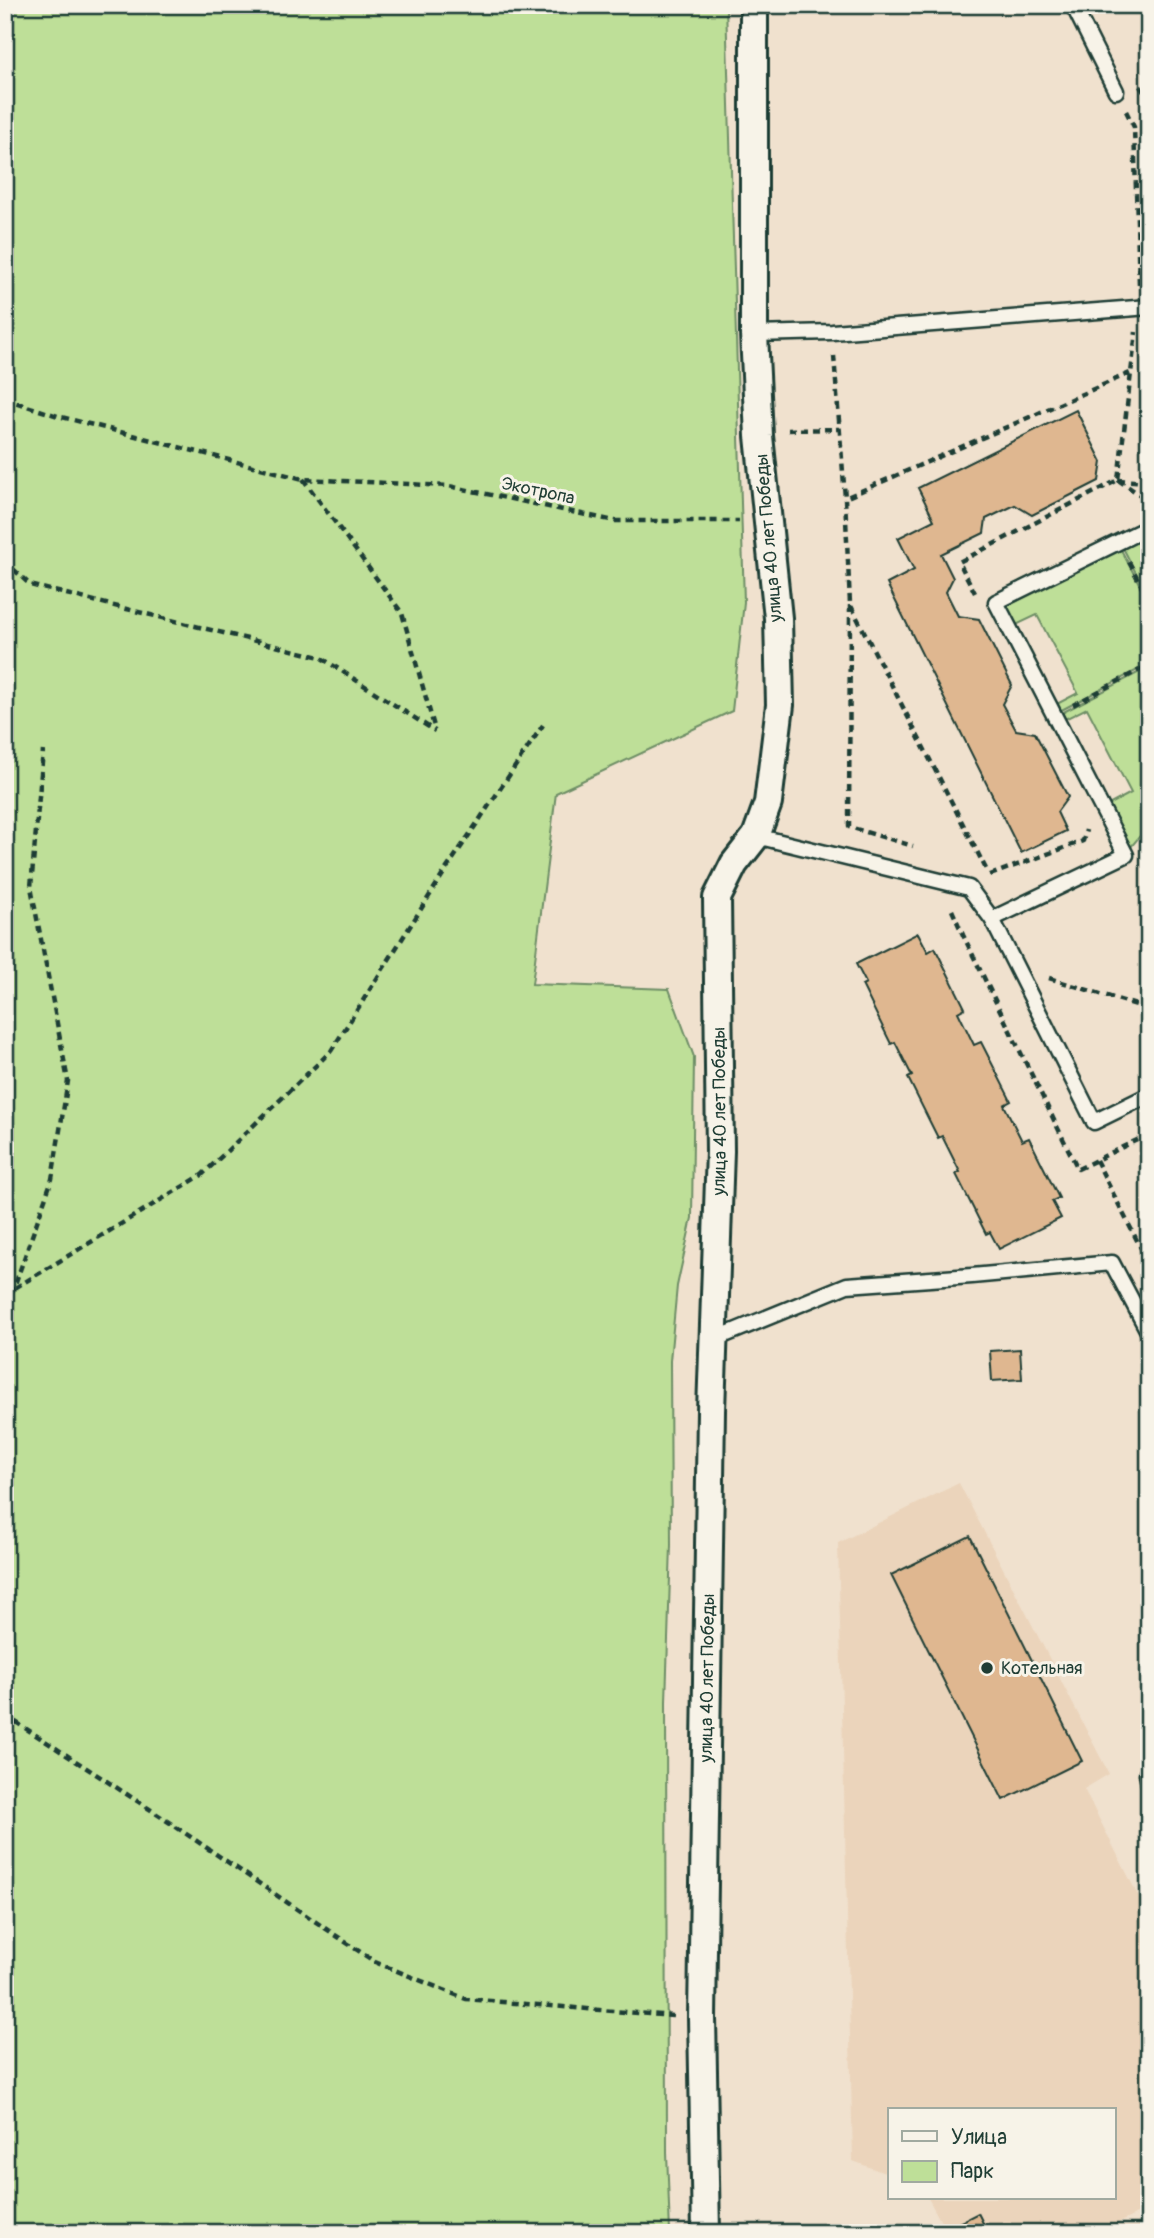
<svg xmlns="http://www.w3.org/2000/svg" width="1154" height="2238" viewBox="0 0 1154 2238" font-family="Pangolin,sans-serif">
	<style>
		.built { fill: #ebd4bb }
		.green { fill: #bedf98; stroke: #6e8e66; stroke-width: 2 }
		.building { fill: #dfb790; stroke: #1f3d34; stroke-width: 2 }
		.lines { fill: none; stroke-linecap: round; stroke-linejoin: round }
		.service-casing { stroke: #1f3d34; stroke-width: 19 }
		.minor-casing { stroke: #1f3d34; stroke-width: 32 }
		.path { stroke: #1f3d34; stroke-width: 4.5; stroke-dasharray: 7 5; stroke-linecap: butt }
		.service { stroke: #f7f3e8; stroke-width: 14 }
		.minor { stroke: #f7f3e8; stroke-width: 26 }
		.poi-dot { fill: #1f3d34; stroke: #f7f3e8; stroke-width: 2.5 }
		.labels { text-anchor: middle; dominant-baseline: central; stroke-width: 6; stroke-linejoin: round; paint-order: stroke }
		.street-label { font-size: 18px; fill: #1f3d34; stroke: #f7f3e8 }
		.poi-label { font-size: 18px; fill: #1f3d34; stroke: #f7f3e8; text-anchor: start }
	</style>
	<rect width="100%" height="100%" fill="#f0e1ce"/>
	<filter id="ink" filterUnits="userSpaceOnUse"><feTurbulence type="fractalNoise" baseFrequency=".0143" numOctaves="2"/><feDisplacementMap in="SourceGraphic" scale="14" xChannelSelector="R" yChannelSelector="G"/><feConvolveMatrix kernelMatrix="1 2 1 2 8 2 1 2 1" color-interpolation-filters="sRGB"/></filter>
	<g filter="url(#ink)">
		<!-- built -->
		<path class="built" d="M959,1483L1109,1774L1084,1789L1149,1917V2208L1098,2233H947L928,2198H1114V2110H890V2175L853,2161L838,1543Z"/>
		<!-- green -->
		<path class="green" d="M5,5H726L744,602L732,711L556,793L532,984L669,989L694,1057L692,1218L677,1286L670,1361L671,1545L666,1702L667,2152L670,2233H5Z
			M1147,534L1149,538V598L1122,546Z
			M1120,548L1149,602V664L1054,714L1051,707L1078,693L1037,615L1012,627L1003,608Z
			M1149,667V825L1126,853L1103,808L1131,793L1087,708L1059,722L1056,716Z"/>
		<!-- building -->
		<path class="building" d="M1076,410L1102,462L1099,481L1032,515L1015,505L986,519L984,533L941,554L953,578L946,592L958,616L979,619L1012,685L1002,704L1016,730L1035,733L1068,797L1057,812L1066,831L1021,853L887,584L914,570L898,538L934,520L918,488Z
			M918,933L928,952L935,948L965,1008L958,1012L974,1045L981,1042L1011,1101L1004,1105L1022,1141L1029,1138L1059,1198L1052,1201L1061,1218L999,1249L990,1232L986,1234L956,1174L960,1172L942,1136L938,1138L908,1078L912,1076L895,1042L891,1044L862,985L866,983L856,964Z
			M1020,1349L1022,1379L992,1381L990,1351Z
			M970,1536L1082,1761L1003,1800L891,1575Z
			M978,2213L988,2233H951L949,2228Z"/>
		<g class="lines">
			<defs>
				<path id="service" d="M1073,5L1116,91
					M754,334L832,332L1149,307
					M756,836L969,888L992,919L1094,1122L1149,1095
					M992,919L1126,855L996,602L1145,529L1149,525
					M715,1339L847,1285L972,1276L1112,1263L1149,1333
					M1149,1768L1147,1774L1149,1784"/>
				<g id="minor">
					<path id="s1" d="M706,2233L702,2018L711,1411L720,1151L717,898L734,864L756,836L768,803L780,705L778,618L759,436L754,334V5"/>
				</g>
			</defs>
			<!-- service casing -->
			<use href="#service" class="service-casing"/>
			<!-- minor casing -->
			<use href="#minor" class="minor-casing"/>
			<!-- path -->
			<path class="path" d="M1140,86L1149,100
				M1126,111L1134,127L1139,285
				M834,356L845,498
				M5,399L58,416L303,479L449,486L615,521H739
				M788,430L840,429
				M303,479L402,613L435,730
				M1118,480L1148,500
				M1118,480L1149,482
				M5,561L30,585L320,657L435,731
				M1129,562L1149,600
				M975,593L959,562L1118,480L1136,332
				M850,605L849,827L913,846
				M1073,705L1149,665
				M986,869L850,604L845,498L1130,373
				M990,875L1083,841L1086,830
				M952,910L963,935L1078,1169L1149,1134
				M1049,978L1149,1009
				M1096,1160L1149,1264
				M5,1294L202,1175L331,1051L447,868L543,725
				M5,1304L13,1290L52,1179L68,1081L31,887L43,751
				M5,1715L148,1808L375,1962L466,1999L673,2016"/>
			<!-- service -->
			<use href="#service" class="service"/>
			<!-- minor -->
			<use href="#minor" class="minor"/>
		</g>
	</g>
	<!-- markers -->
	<circle class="poi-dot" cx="987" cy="1668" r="7"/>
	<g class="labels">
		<!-- street labels -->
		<g class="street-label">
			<text transform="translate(538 491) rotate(12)">Экотропа</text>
			<text transform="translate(769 538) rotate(-95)">улица 40 лет Победы</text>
			<text stroke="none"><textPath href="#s1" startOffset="1122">улица 40 лет Победы</textPath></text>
			<text stroke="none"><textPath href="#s1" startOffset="555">улица 40 лет Победы</textPath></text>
		</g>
		<!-- poi labels -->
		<g class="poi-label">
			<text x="1001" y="1668">Котельная</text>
		</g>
	</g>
	<!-- margin -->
	<rect width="1154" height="2238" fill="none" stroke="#f7f3e8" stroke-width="28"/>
	<rect x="14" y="14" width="1126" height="2210" fill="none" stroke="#1f3d34" stroke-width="2.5" filter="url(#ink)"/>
	<!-- legend -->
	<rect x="888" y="2108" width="228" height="91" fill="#f7f3e8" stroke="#a1aaa0" stroke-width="2"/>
	<rect x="902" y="2131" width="35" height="10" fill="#f7f3e8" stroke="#a1aaa0" stroke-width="2"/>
	<text x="951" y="2144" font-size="21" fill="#1f3d34">Улица</text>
	<rect x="902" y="2161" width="35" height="21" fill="#bedf98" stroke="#a1aaa0" stroke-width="2"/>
	<text x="951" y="2178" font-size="21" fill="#1f3d34">Парк</text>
</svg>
